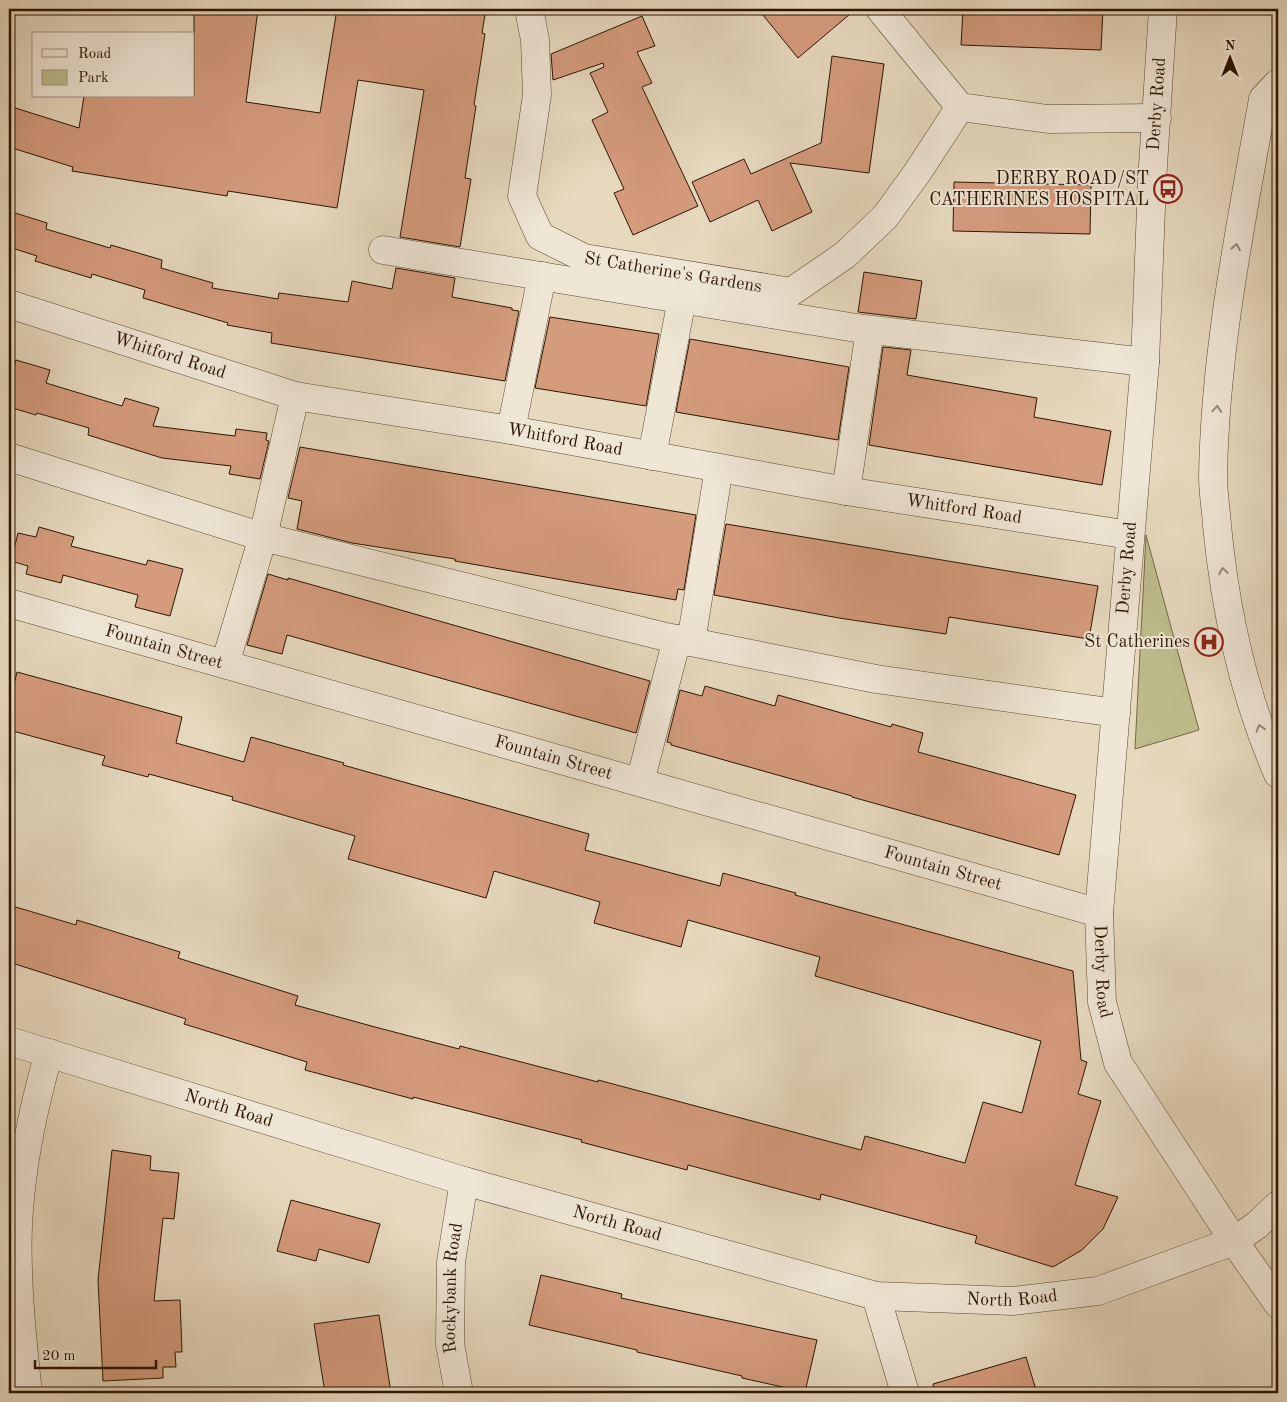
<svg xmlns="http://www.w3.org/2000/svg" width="1287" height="1402" viewBox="0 0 1287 1402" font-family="'Old Standard TT',serif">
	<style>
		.green { fill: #bebc8c; stroke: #756846 }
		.building { fill: #d49b7d; stroke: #2c1500 }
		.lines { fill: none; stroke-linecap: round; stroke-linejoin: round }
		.minor-casing { stroke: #5b4630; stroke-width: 29 }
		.minor { stroke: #efe6d5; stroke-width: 28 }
		.oneway { stroke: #978875 }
		.labels { text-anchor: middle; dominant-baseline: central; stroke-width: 4; stroke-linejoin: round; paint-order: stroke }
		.street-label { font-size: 18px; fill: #2c1500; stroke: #efe6d5 }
		.poi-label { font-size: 18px; fill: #2c1500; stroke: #efe6d5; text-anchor: end }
	</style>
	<rect width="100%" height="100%" fill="#e7d9be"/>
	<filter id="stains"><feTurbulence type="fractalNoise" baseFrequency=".004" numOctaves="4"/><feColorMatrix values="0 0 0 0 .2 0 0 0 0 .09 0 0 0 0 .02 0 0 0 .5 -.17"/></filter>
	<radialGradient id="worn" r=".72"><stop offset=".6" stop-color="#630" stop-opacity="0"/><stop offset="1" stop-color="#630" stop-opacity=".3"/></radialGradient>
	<!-- green -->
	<path class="green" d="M1146,535L1199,730L1135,749Z"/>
	<!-- building -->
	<path class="building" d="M194,9H258L246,102L320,113L337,9H486L482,33L485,34L474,105L476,106L465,178L471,179L460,247L400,237L424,90L358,80L337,208L228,191L227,196L72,171L73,167L9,147V106L79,128L84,96H194Z
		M758,9H856L798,58Z
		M963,9H1103L1101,50L961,45Z
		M642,16L655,46L637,52L652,83L642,87L698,206L633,235L614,193L624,189L592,120L608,112L590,73L604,67L603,63L553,80L551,54Z
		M832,56L884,64L869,173L790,163L812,212L772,231L758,200L710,222L692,182L744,159L751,174L821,143Z
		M954,182L1091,185L1090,234L953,231Z
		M9,211L47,223L46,229L110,248L111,245L162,260L161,268L213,283L212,288L278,299L279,293L348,302L352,281L392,289L396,268L455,278L452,297L512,308V310L519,311L505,381L271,343L272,333L227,325L228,323L143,298L145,290L92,274L91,278L35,261L37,256L9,247Z
		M864,272L922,281L916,319L858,312Z
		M550,317L659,334L646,406L535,388Z
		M690,339L849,367L838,440L676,412Z
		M883,347L911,350L907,375L1037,398L1034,417L1111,431L1102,485L869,445Z
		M16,360L50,370L46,383L122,406L125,398L159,408L153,426L235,436L236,429L267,433L266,440L269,441L260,479L229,474L231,466L162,458L88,435L89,428L37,413L36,415L9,407V383Z
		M300,447L696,515L684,590L678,589L676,600L455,561V559L352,543L297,529L302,501L288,498Z
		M726,524L1098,586L1089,639L949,617L946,634L839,618L714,595Z
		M39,527L74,537L71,546L146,565L148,560L183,569L170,616L135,607L138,595L63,575L61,583L26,574L28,566L11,561L18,533L36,537Z
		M268,574L288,580V578L650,681L636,733L287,635L282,654L247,645Z
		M17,672L182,717L176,743L244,762L251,737L344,763L343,765L589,834L585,850L720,886L723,873L796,893L795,895L1073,971L1081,1060L1087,1062L1078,1094L1101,1101L1075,1185L1118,1197L1103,1229L1082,1250L1053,1267L975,1243L977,1236L821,1194L820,1200L688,1165L687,1170L581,1142L582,1140L413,1097V1099L305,1070L307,1062L184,1024L186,1019L9,962V905L76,925L77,920L180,952L178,958L298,996L295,1005L375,1027L459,1049L460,1046L598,1082V1080L861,1150L865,1136L965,1163L983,1102L1022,1113L1041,1041L815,976L820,957L688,920L681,947L594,923L600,902L494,871L486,898L348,859L355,836L232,800L233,797L149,774L148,777L102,765L105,756L9,730V704Z
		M705,686L775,706L778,695L891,727L892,724L923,733L918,752L1076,795L1059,855L852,797V796L671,745V743L667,742L680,690L702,696Z
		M112,1150L151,1156L150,1170L179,1173L174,1219L163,1218L154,1301L180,1300L182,1352H175L176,1367H163V1378L103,1381L98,1280Z
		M291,1200L380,1224L369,1263L319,1249L316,1261L277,1251Z
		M541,1275L622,1294L621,1298L817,1340L805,1392L742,1378V1376L637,1352V1350L529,1325Z
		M379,1315L391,1393H325L314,1324Z
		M1026,1357L1037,1393H934L933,1384Z"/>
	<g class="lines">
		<defs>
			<g id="minor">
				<path id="s1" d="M529,9L535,40L537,95L522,196L540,236L584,258L791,292L845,255L885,217L917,173L960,107"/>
				<path d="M880,9L960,107L1048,119L1157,118"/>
				<path id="s2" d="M1163,9L1152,182L1145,362L1099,913L1102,1002L1118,1063L1234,1241L1278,1304"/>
				<path d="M1278,83L1263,99C1241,224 1215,349 1213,477C1213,493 1216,509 1217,525C1225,610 1244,696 1278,774"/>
				<path d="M383,250L856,328L1145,362"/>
				<path id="s3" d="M9,304L295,396L511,430L846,491L1130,535"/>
				<path d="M511,430L542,276"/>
				<path d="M652,456L682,299"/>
				<path d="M9,457L263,537L666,637L876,679L1116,713"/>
				<path d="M846,491L870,330"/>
				<path id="s4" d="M9,603L1099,913"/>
				<path d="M691,642L719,468"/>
				<path d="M225,664L263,537L295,396"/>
				<path d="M640,782L677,639"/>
				<path id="s5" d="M9,1041L464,1181L876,1296L1013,1301L1098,1291L1234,1241L1257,1225L1278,1205"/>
				<path d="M876,1296L905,1393"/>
				<path d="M28,1393C22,1338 16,1281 18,1225C21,1167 33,1108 49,1053"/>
				<path id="s6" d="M459,1393L450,1344L451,1262L464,1181"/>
			</g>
		</defs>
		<!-- minor casing -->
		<use href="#minor" class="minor-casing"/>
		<!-- minor -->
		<use href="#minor" class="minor"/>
	</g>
	<!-- one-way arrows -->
	<defs><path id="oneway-chevron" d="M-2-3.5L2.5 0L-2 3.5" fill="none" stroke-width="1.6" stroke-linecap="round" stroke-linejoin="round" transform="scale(1.25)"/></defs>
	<g class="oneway">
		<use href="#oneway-chevron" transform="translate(1236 247) rotate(-80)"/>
		<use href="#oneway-chevron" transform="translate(1217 409) rotate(-86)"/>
		<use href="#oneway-chevron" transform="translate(1223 571) rotate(-100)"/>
		<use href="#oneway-chevron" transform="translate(1260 728) rotate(-107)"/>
	</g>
	<!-- icons -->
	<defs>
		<symbol id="bus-ring" viewBox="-11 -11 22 22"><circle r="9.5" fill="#efe6d5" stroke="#8f2418" stroke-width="1.5"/><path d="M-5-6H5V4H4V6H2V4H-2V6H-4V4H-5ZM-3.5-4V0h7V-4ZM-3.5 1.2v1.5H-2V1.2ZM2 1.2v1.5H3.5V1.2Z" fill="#8f2418"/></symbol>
		<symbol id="hospital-ring" viewBox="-11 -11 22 22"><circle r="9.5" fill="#efe6d5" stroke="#8f2418" stroke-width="1.5"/><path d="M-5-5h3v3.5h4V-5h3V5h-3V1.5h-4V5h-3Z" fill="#8f2418"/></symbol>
	</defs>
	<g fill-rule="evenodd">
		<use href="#bus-ring" x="1152" y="173" width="32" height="32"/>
		<use href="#hospital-ring" x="1193" y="626" width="32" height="32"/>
	</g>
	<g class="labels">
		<!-- street labels -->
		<g class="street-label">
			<text transform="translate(1157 104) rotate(-86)">Derby Road</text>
			<text stroke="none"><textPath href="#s1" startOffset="372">St Catherine's Gardens</textPath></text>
			<text stroke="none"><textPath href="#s3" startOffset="169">Whitford Road</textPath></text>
			<text stroke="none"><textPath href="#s3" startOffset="574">Whitford Road</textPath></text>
			<text stroke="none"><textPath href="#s3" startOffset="979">Whitford Road</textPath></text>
			<text transform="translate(1127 568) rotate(-85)">Derby Road</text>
			<text stroke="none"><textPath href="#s4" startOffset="161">Fountain Street</textPath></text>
			<text stroke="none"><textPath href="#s4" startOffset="566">Fountain Street</textPath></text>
			<text stroke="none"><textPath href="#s4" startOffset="971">Fountain Street</textPath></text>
			<text stroke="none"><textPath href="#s2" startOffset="965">Derby Road</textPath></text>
			<text stroke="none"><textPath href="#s5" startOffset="230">North Road</textPath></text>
			<text stroke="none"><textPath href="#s5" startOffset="635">North Road</textPath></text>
			<text stroke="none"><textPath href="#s6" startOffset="106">Rockybank Road</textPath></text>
			<text stroke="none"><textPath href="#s5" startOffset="1040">North Road</textPath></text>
		</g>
		<!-- poi labels -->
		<g class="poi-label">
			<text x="1149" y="179">DERBY ROAD/ST<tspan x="1149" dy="21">CATHERINES HOSPITAL</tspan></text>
			<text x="1190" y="642">St Catherines</text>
		</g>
	</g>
	<!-- margin -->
	<rect width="1287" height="1402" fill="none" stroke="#e7d9be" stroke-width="30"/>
	<rect x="10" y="10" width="1267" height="1382" fill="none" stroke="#2c1500" stroke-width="2.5"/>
	<rect x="15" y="15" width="1257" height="1372" fill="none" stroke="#2c1500"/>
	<!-- legend -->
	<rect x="32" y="32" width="162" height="65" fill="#efe6d5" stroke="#a19280"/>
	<rect x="42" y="49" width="25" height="8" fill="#efe6d5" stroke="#a19280"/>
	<text x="78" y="58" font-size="15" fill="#2c1500">Road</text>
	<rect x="42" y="70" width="25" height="15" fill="#bebc8c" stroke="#a19280"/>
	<text x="78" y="82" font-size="15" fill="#2c1500">Park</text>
	<!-- north arrow -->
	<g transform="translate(1230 58)" stroke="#efe6d5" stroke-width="4" paint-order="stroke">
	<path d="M0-4L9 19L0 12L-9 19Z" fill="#2c1500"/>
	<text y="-8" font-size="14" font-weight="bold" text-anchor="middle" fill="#2c1500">N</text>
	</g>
	<!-- scale -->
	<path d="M35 1360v8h121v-8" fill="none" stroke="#2c1500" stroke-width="2.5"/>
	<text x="42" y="1360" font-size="15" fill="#2c1500" stroke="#efe6d5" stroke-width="4" paint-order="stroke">20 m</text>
	<rect width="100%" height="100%" filter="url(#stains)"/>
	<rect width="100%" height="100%" fill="url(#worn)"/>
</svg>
